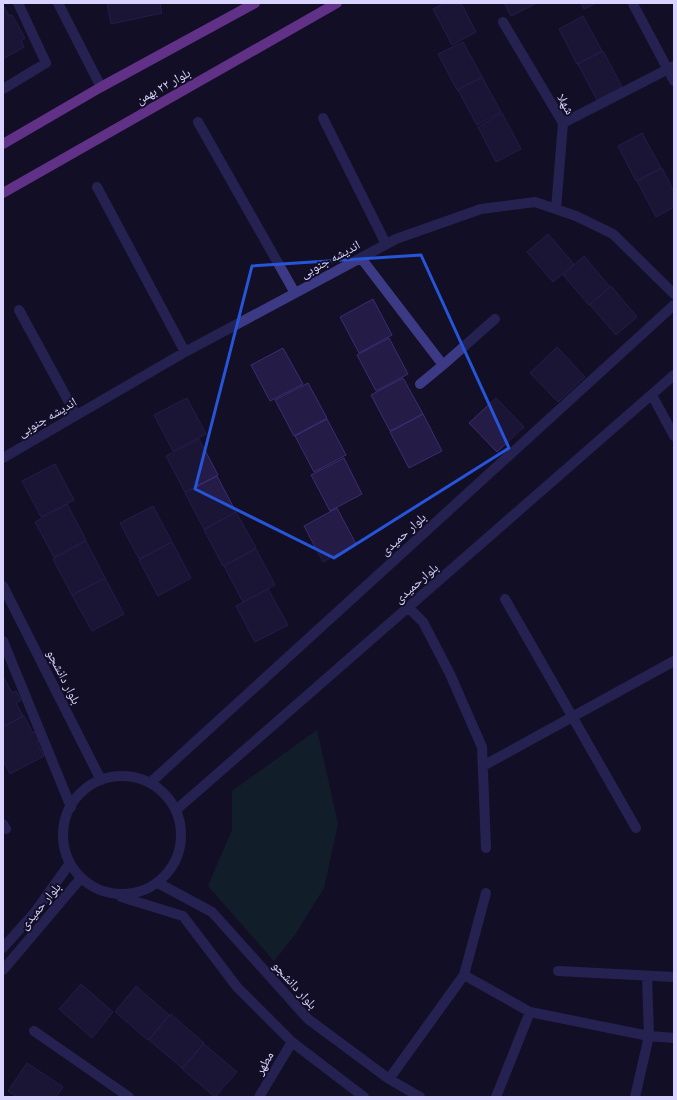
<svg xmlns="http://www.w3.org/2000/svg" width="677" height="1100" viewBox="0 0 677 1100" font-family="'Archivo Narrow','Noto Naskh Arabic',sans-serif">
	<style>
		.green { fill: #12302f }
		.building { fill: #241b47; stroke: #3b2d73 }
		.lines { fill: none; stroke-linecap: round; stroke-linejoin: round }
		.minor { stroke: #3d3a85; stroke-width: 10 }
		.major { stroke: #c25bff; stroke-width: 10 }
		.marked { fill: none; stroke: #2655da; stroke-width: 3; stroke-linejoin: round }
		.labels { text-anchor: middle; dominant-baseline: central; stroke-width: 4; stroke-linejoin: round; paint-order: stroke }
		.street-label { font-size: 13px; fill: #d9d4ff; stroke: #130f26 }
	</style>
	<rect width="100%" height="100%" fill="#130f26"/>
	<!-- green -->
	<path class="green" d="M317,730L338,824L324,888L296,933L274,961L208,886L232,830V791Z"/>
	<!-- building -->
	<path class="building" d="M107,3H160L162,13L111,24Z
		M445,3H461L476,32L452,45L433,9Z
		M504,3H535V4L511,16Z
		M581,3H596L584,9Z
		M4,7L9,16L12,15L25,38L21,41L24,47L3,59Z
		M583,16L602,51L577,64L559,29Z
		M463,42L482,77L457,90L438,54Z
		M603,51L622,87L597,100L578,64Z
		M482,77L501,112L477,125L458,90Z
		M502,113L521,149L496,162L478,127Z
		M642,133L661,168L636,181L618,146Z
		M662,168L674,192V207L656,217L637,181Z
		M548,234L574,264L553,282L527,252Z
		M584,256L610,287L589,305L563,275Z
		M611,286L637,317L616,335L590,305Z
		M373,299L392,335L359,353L340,317Z
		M389,338L408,374L376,391L357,355Z
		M557,347L585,377L558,402L530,373Z
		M283,348L303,384L270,401L251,365Z
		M403,378L423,414L390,431L371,395Z
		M308,383L327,418L294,436L275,400Z
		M187,398L206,434L173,451L154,415Z
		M496,398L524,427L497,452L469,423Z
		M423,414L442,451L409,468L390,432Z
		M327,419L346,455L314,472L295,436Z
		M199,439L218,475L185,492L166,456Z
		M344,458L362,494L330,511L311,475Z
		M55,464L74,500L41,517L22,481Z
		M217,476L236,512L204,529L185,493Z
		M67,504L86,540L54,557L35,522Z
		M153,506L172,542L139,559L120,523Z
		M337,508L356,544L323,562L304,526Z
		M236,512L256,548L223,566L204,530Z
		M86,541L105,578L72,595L53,559Z
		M172,542L191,578L158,596L139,560Z
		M256,549L275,585L243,602L224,566Z
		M105,578L124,614L92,631L72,595Z
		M268,589L288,625L255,642L236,606Z
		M3,676L12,693L16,691L21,700L16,703L23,716L3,727Z
		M24,716L33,733L37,731L41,740L37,742L44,756L10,774L3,760V727Z
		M81,984L113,1012L92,1038L59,1009Z
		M136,986L169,1015L148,1040L115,1012Z
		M171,1014L204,1043L182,1068L149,1040Z
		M204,1044L237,1072L215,1097L182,1069Z
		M27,1063L63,1087L56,1097H17L8,1091Z"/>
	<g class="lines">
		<!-- minor -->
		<path class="minor" d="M58,3L101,87
			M633,4L674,81
			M503,22L563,123L556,209
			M3,89L46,63L18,3
			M323,118L386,244
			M198,122L295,293
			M563,123L674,66
			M97,187L185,352
			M361,258L443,365L420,384
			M19,310L76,415
			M443,365L495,319
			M652,395L674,436
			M3,458L185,352L396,239L481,209L535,202L576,216L613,234L674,294
			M3,586L101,780
			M505,599L636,828
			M408,607L423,622L450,674L482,747L486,848
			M3,641L71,807
			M483,766L674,661
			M63 835a59 59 0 1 1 118 0a59 59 0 1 1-118 0Z
			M150,783L674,305
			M176,810L674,375
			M3,824L6,829
			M158,883L212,912L308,1019L389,1079L420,1097
			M121,897L183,916L237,987L292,1042L364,1097
			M3,948L35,912L70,863
			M3,970L81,878
			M558,971L674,977
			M464,975L530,1012L649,1036L674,1038
			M34,1031L129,1097
			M389,1079L464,975L486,893
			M259,1097L292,1042
			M496,1097L530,1012
			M635,1097L649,1036L647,976"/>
		<!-- major -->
		<path class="major" d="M3,144L101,87L255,3
			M3,193L337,3"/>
	</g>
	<!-- marked area -->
	<path d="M0 0H677V1100H0ZM421,255L509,448L334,558L195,489L252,266Z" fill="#130f26" fill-opacity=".55" fill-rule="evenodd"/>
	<path class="marked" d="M421,255L509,448L334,558L195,489L252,266Z"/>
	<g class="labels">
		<!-- street labels -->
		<g class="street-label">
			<text transform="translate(163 86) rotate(-29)">بلوار ۲۲ بهمن</text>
			<text transform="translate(566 104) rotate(61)">شهلا</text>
			<text transform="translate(330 259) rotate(-28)">اندیشه جنوبی</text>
			<text transform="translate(47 417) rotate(-30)">اندیشه جنوبی</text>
			<text transform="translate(403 534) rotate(-42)">بلوار حمیدی</text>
			<text transform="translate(416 583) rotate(-41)">بلوارحمیدی</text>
			<text transform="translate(64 677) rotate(63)">بلوار دانشجو</text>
			<text transform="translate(40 906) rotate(-50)">بلوار حمیدی</text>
			<text transform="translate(295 985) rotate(48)">بلوار دانشجو</text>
			<text transform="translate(264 1063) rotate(-60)">مطهر</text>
		</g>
	</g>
	<!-- border -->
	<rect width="677" height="1100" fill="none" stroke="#d9d4ff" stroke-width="8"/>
</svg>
